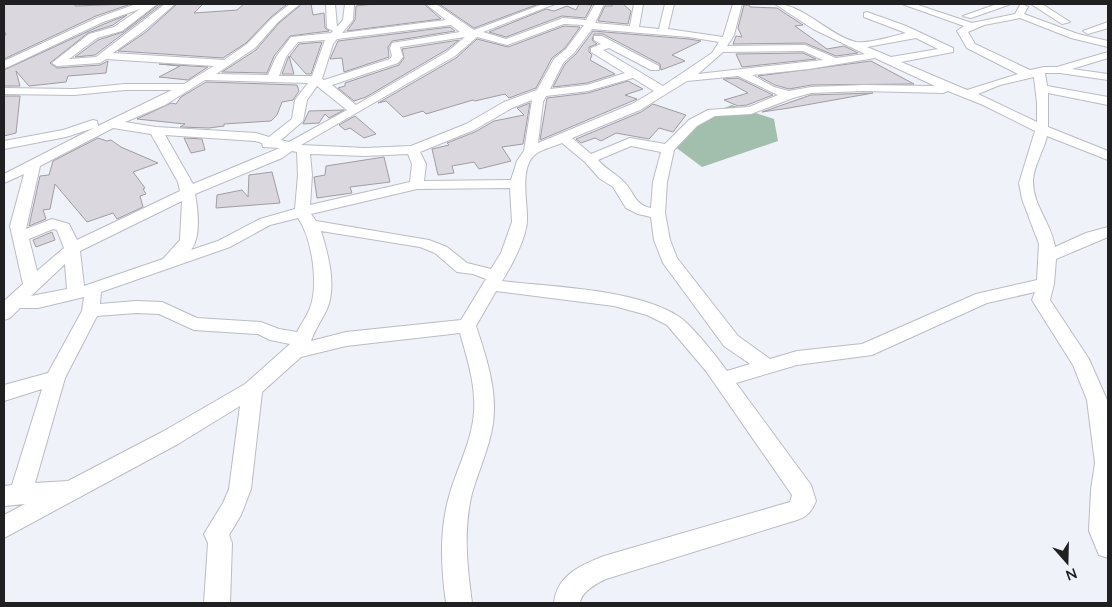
<svg xmlns="http://www.w3.org/2000/svg" width="1112" height="607" viewBox="0 0 1112 607" font-family="Lato,sans-serif">
	<style>
		.forest { fill: #a1bfac }
		.building { fill: #dbd7de; stroke: #a09ca2 }
		.lines { fill: none; stroke-linecap: round; stroke-linejoin: round }
		.minor-casing { stroke: #babcc4; stroke-width: 2 }
		.minor { fill: #fff; fill-rule: evenodd }
	</style>
	<rect width="100%" height="100%" fill="#f0f2fa"/>
	<!-- forest -->
	<path class="forest" d="M732,105L774,119L778,141L702,167L674,146L698,118Z"/>
	<!-- building -->
	<path class="building" d="M4,4H75V6L131,4L96,16L4,59V35H6L4,30Z
		M159,4H162L95,55L75,57L98,40L123,32Z
		M177,4H203L194,13L237,10L244,4H287L271,17L246,43L223,58L118,51L146,32Z
		M302,4H311L313,15L324,13L325,28L329,31L290,36L274,56L267,73L222,72L256,50L279,23Z
		M374,4H424L441,19L347,31L355,20L356,6Z
		M439,4H533L536,5L474,28Z
		M579,4L592,5L585,18L562,16L506,37L489,32L546,9L554,11L567,6L576,10Z
		M612,4H623L631,11L628,24L598,21L605,6H612Z
		M744,5H749L750,7L777,8L803,25L795,26L827,49L844,46L858,53L836,56L805,43L733,44L736,36L742,37L738,28Z
		M127,15L113,25L88,33L50,63L57,68L100,65L108,61L106,73L68,76L66,82L29,86L16,71L20,86H4V70L104,24Z
		M564,26L580,27L565,48L552,58L536,88L509,98L505,94L475,101L473,100L426,114L423,111L403,117L386,101L378,103L456,58L477,39L508,47Z
		M450,27L455,31L392,41L388,47L389,57L344,72L342,58L330,59L338,41Z
		M593,31L689,39L701,41L672,55L685,61L661,70L660,64L603,34H594L592,40L597,44L589,47V52L592,55L590,60L615,74L587,83L553,87L565,64L576,54Z
		M459,40L446,50L366,97L354,101L338,88L345,86V83L399,65L404,58L402,49Z
		M322,42L311,74H306L290,56L299,44Z
		M803,53L816,59L742,67L736,54Z
		M289,56L294,74H282L288,58Z
		M871,61L914,84L811,85L789,89L775,85L758,76Z
		M159,64L208,67L188,80L159,77L180,66Z
		M738,78L773,95L747,105L738,106L724,100L748,93L723,79Z
		M628,81L643,89L625,95L637,99L540,140L547,98L588,93Z
		M206,82L297,85L299,91L293,100L282,102L277,115L271,121L224,124V126L209,128L180,127L185,124L137,119L171,103L176,104L181,97Z
		M873,93L789,108L762,112L811,95Z
		M4,96H20L16,133L4,136Z
		M530,103L523,144L502,147L511,161L479,169L474,162L452,166L454,173L438,175L432,149L449,145L447,143L475,132L494,121L524,115L517,108Z
		M653,104L686,115L673,132L659,128L649,139L616,133L601,141L595,138L581,143L576,139L641,112Z
		M344,110L329,118L325,114L319,123L303,124L309,111Z
		M355,116L376,134L364,138L350,128L345,130L339,125Z
		M98,138L107,141L111,140L121,147L158,163L133,172L145,188L143,189L146,194L140,196L143,207L117,219L113,213L87,222L55,184L50,209L43,210L46,219L29,226L40,176L49,175L53,161Z
		M184,138L202,139L205,150L191,153Z
		M384,157L390,182L350,187L352,193L317,198L314,177L325,175L326,166Z
		M272,172L280,203L216,208L217,195L242,190L248,197L249,175Z
		M52,232L55,240L36,247L33,240Z"/>
	<g class="lines">
		<defs>
			<path id="minor" d="M136,4H157L122,31L97,38L69,59L96,57L165,4H175L145,30L113,53L224,60L247,44L272,18L290,4H300L278,22L255,48L216,74L268,75L276,57L291,37L331,33L333,31L327,28L326,4H335L337,27L343,20L345,4H354L353,20L342,33L446,20L426,4H436L474,30L543,4H555L483,32L506,39L563,18L586,20L595,4H604L595,23L630,26L634,4H643L639,27L659,29L665,4H674L668,29L723,37L733,4H742L734,35L727,46L805,45L836,58L865,54L813,29L775,4C800,2 830,36 856,42C867,44 894,36 906,33L864,17V13L867,12L906,26L953,48V52L901,62L967,90L1018,74L967,48L957,31L964,26L902,4H915L972,23L1015,14L1020,5L1023,4L1028,7L1024,14L1078,34L1108,41V47L1071,38L1020,18L984,25L968,32L975,44L1030,70L1044,67H1057L1108,52V58L1072,69L1108,74V80L1060,73H1045L1047,86L1108,97V105L1048,93V127L1108,151V160L1047,136C1044,150 1034,165 1033,180C1032,205 1052,224 1055,247L1086,233L1108,227V237L1056,259L1054,284L1050,300L1089,359L1107,400L1108,558L1099,555L1089,531L1091,490L1095,463L1087,400L1073,365L1032,300L1035,292L987,303L872,355L797,365L736,383L811,485L816,501C812,511 807,517 797,520L606,579C597,583 581,592 580,603H554C557,575 581,565 604,556L790,502L792,495L706,371L667,325L647,315L614,306L496,291L476,326C485,353 495,383 494,412C493,440 480,466 472,493C463,530 467,566 472,603H446C441,567 439,529 450,493C458,466 472,441 474,412C476,385 467,358 460,333L346,346L301,357L262,392L251,489L241,515L229,535L232,543L230,603H204L208,543L204,534L223,503L229,489L240,406L178,444L4,538V515L25,504L4,506V486L12,485L42,389L4,401V385L48,373L82,311L84,297L38,308H20L10,318L4,320V301L23,284L10,226L24,174L4,183V174L94,128L66,137L4,149V141L63,130L93,120L97,121L98,126L172,90H125L74,95L4,94V88L74,89L125,84H184L214,66L106,59L100,63L57,66L52,63L89,34L114,27L140,9L103,22L8,67L4,68V61L97,18ZM564,24L584,25L566,49L554,59L537,90L504,102L466,124L411,146L365,148L301,145L455,56L477,37L507,45ZM451,25L460,32L392,43L390,48L392,56L390,59L324,80L322,79L333,44L337,39ZM592,29L689,37L719,42L712,53L663,86L603,50L609,48L651,70H659V66L602,36H594V40L601,44L591,48V52L625,73L587,85L550,89L563,63L574,53ZM465,37L447,52L356,105L332,85L398,63L403,57L400,47ZM916,38L938,49L891,57L867,47ZM325,40L312,76H279L286,57L298,42ZM803,51L823,60L698,74L723,52ZM875,58L935,86L863,85L811,87L789,91L774,87L752,75L809,69ZM738,76L778,95L749,107L708,110L689,120L665,144L630,138L591,154L572,138L640,110L687,81ZM1034,77L1037,103V122L978,94L1000,85ZM633,78L654,91L632,104L538,143L543,102L546,96L588,91ZM205,80L308,83L295,100L292,119L269,137L256,133L156,127L125,122L165,105ZM317,86L347,110L289,142L281,140L303,121L307,100ZM863,91L943,93L948,91L983,105L1035,131L1019,183L1022,199L1039,244L1037,280L976,294L862,344L797,351L770,359L738,336L677,258L670,240L665,213L667,182L674,150L697,126L715,116L751,114L793,98L811,93ZM532,100L524,151L517,161L511,180L424,181L426,164L420,152L474,130L512,108ZM113,128L151,134L178,182L180,191L77,240L69,224L52,219L26,229L40,166ZM165,135L255,141L262,143L263,147L280,148L193,184ZM562,143L585,162L599,178L613,187L626,208L638,214L651,217L654,240L663,263L724,346L750,364L727,371C717,357 692,325 678,316C636,289 552,287 502,281C511,267 527,237 527,220C528,202 518,166 537,153C544,149 554,146 562,143ZM631,146L661,152L653,182L651,208C634,205 634,191 623,181C615,173 607,170 598,160ZM292,151L297,152L298,175L295,209L260,219L218,241L191,250C201,237 198,210 195,194L282,158ZM310,154L365,156L408,154L412,164L410,182L310,205L312,175ZM510,188L512,222L501,253L491,269L467,263L447,247L429,240L316,221L311,214L417,189ZM182,201L180,240L163,259L84,286L80,251ZM298,218C312,238 319,284 310,308C307,316 301,324 297,332L279,329L261,322L197,318L162,302L136,301L100,304L101,292L230,247L270,225ZM53,229L57,230L64,248L37,271L29,239ZM321,231L420,247L435,253L457,272L473,274L486,279L461,320L346,332L311,341C314,331 322,320 327,309C337,286 328,254 321,231ZM65,264L67,289L31,296ZM136,313L159,314L194,330L258,334L270,340L290,344L245,384L162,432L68,481L35,483L65,378L97,316Z
				M997,4H1011L971,18L963,16Z
				M1031,4H1042L1070,22L1062,24Z
				M1108,22V28L1088,34L1083,31Z"/>
		</defs>
		<!-- minor casing -->
		<use href="#minor" class="minor-casing"/>
		<!-- minor -->
		<use href="#minor" class="minor"/>
	</g>
	<!-- border -->
	<rect width="1112" height="607" fill="none" stroke="#202023" stroke-width="10"/>
	<!-- north arrow -->
	<g transform="translate(1067 562) rotate(160)" stroke="#f0f2fa" stroke-width="4" paint-order="stroke">
	<path d="M0-4L9 19L0 12L-9 19Z" fill="#202023"/>
	<text y="-8" font-size="14" font-weight="bold" text-anchor="middle" fill="#202023">N</text>
	</g>
</svg>
